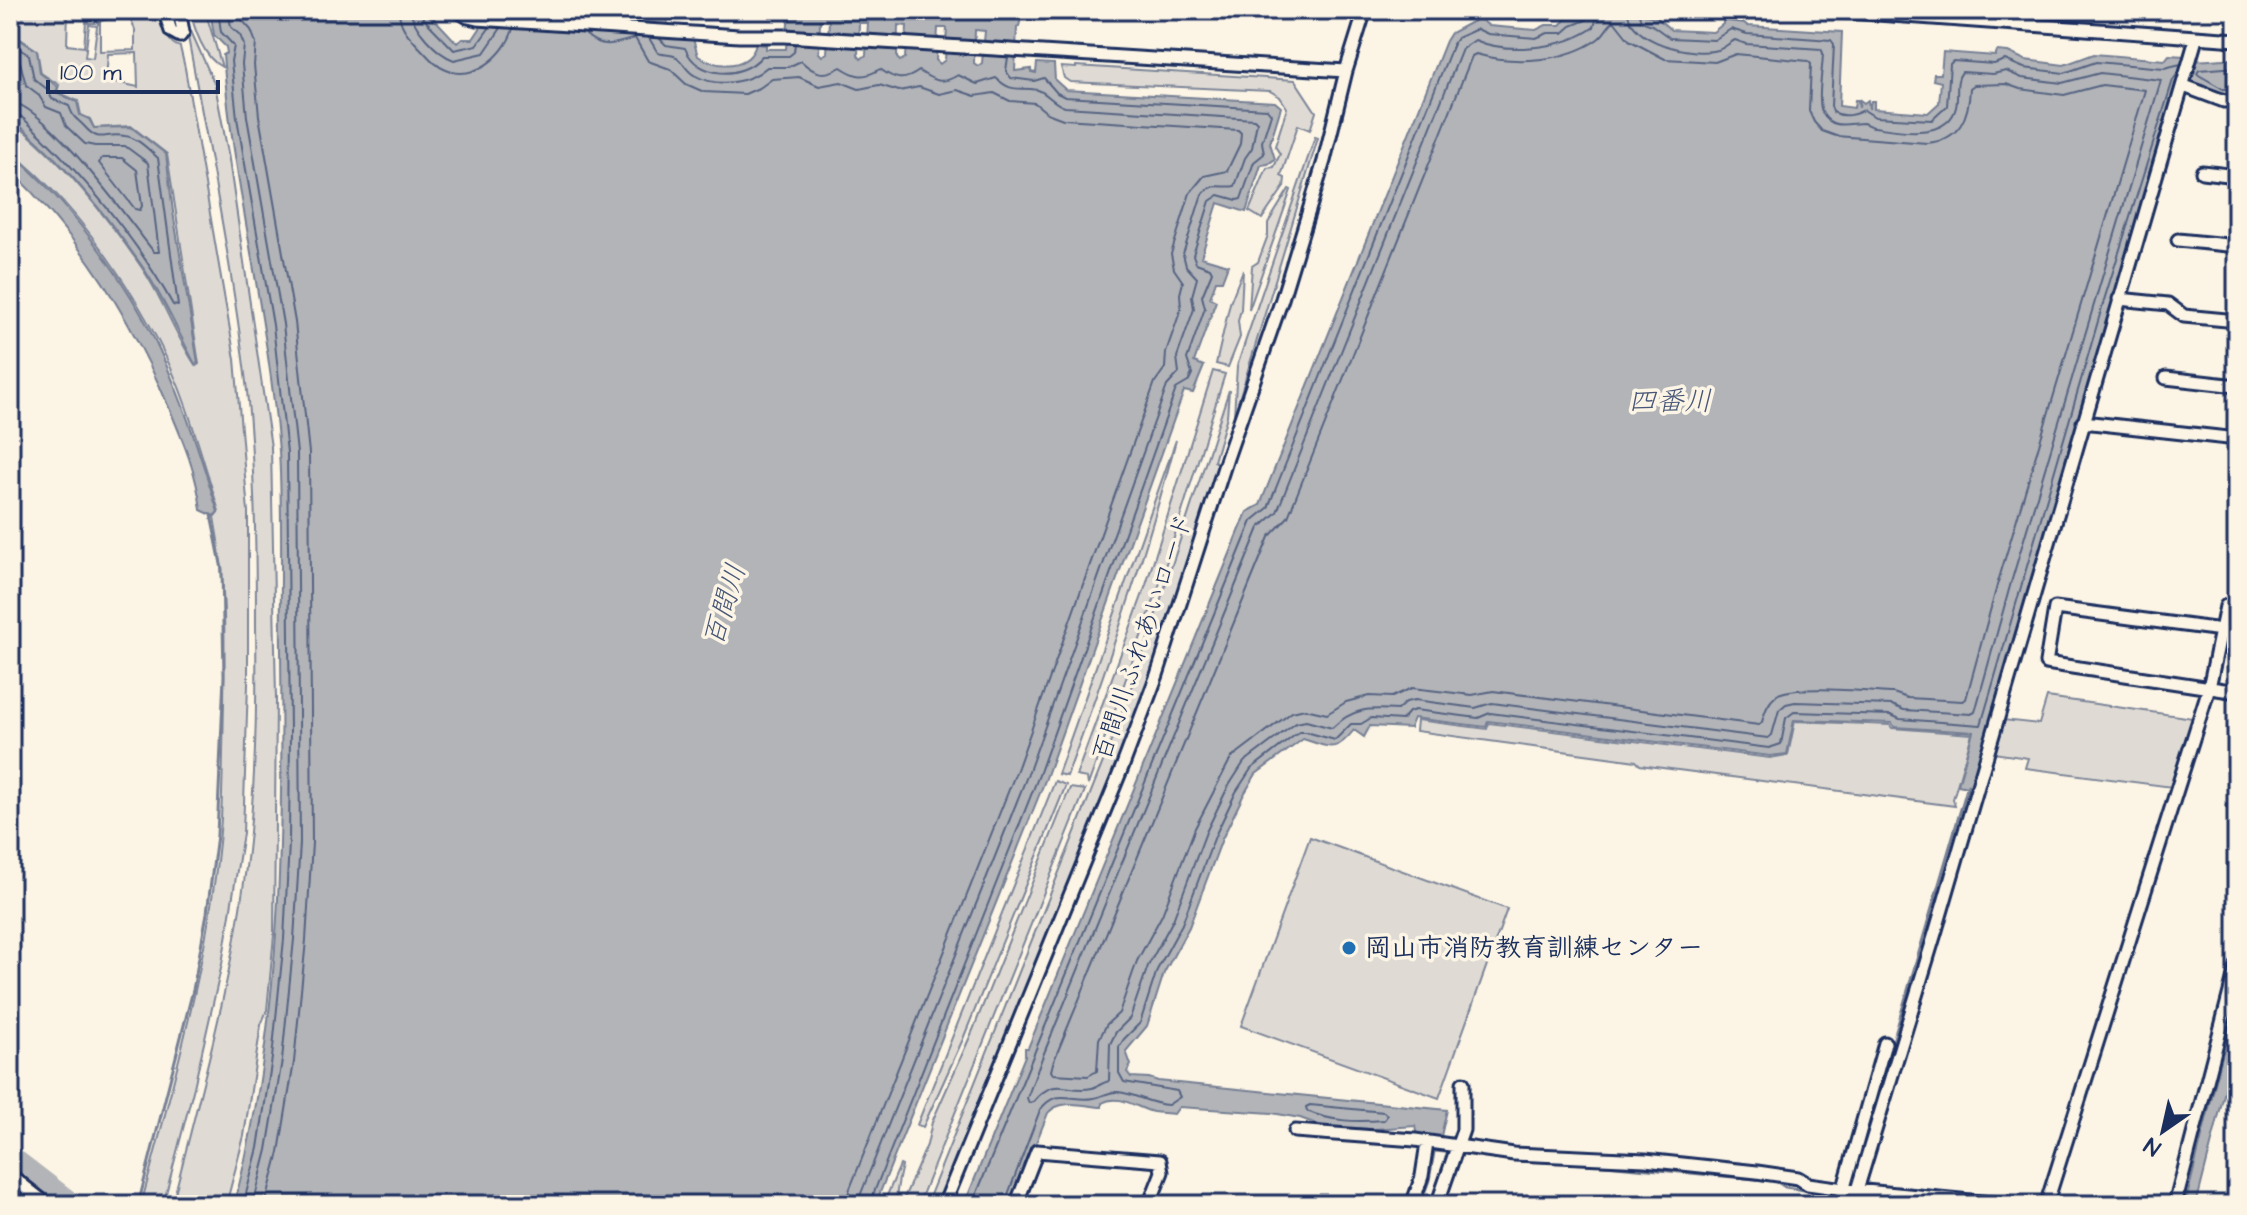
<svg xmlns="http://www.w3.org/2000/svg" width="2247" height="1215" viewBox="0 0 2247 1215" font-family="'Architects Daughter','Klee One',sans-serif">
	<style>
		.green { fill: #dfdbd4; stroke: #7d8599; stroke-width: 2; fill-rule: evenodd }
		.water { fill: #b2b4b8; stroke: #767f94; stroke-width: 2; fill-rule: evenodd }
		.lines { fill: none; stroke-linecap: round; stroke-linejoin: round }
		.shore { stroke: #576482; stroke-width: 2 }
		.stream { stroke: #767f94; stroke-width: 3 }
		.river { stroke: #b2b4b8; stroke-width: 20 }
		.minor-casing { stroke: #1b2f5e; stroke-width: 17 }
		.minor { stroke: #fcf5e5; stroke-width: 11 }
		.poi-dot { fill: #1f6fb2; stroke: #fcf5e5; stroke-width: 3 }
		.labels { text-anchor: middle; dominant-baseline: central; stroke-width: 7; stroke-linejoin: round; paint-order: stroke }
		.street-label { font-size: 26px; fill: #1b2f5e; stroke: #fcf5e5 }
		.poi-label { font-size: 26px; font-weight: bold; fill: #1b2f5e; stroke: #fcf5e5; text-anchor: start }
		.water-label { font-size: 28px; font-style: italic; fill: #485779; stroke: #fcf5e5 }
	</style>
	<rect width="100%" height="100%" fill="#fcf5e5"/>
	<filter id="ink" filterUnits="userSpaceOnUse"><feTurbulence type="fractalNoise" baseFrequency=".0125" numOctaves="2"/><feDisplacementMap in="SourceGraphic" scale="16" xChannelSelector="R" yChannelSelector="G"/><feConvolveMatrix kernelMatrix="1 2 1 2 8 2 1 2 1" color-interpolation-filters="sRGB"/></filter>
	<g filter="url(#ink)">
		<!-- green -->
		<path class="green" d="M10,10H68L67,45L84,47L87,10H89L88,23H95L96,10L98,25V10H160C164,24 165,43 180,47L185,68L235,359L248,512V684L243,833L222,964L194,1087L163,1205H141C174,1081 212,947 221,819C223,781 223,742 224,704C225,641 226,578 214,517L219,511C208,476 198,441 186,406C155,317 84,210 10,151V120C58,155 109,219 142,268C163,299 175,335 196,366L199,364L167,154L131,126L94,128L90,119L81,115L78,101L57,92L59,85L41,73L37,50L10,32ZM129,14L135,30V50L100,51V21ZM89,25L97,26L93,58L85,57ZM137,53L138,87L106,80L108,54Z
			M190,10H205L222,67C204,59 194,28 190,10Z
			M186,26L190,29L215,85L228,153L271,447L276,699L274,935L267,1010L261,1025L244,1136L226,1205H172C203,1083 238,958 250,832C256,764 257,695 256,626C256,548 255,469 247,391C233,268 208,147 186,26Z
			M1076,66L1295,80L1316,112L1310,130L1298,125L1281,176L1285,178L1284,187L1262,219L1249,211L1267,168L1274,167L1280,154L1275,146L1287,108L1280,97L1270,91L1070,82L1064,78L1061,67L1076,68Z
			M1315,137L1318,138L1234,416L1237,366Z
			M1289,189L1291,190L1249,310L1252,266L1258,262L1268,235V223Z
			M1243,270L1241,309L1238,321L1240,337L1228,367L1216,364L1230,303Z
			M1213,371L1225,374L1158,589L1088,785L1087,778L1076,776L1146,585Z
			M1229,390L1227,416L1214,461L1218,463L1171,615L1135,722L939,1205H926L1107,752L1140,663Z
			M1176,440C1146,555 1108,665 1067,776L1058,774Z
			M2047,697L2193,718L2172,787L2025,768L2028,758L1993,753L2003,720L2039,724Z
			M1417,720L1487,729L1489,723L1770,758L1788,755L1795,721L1890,725L1892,728L1972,734L1953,799L1955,806L1640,765L1636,761L1416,731Z
			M1055,781L1066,785L963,1039L923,1127L917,1125Z
			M1070,788L1085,790L918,1205H901L927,1145L932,1122L973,1030Z
			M1310,837L1507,909L1439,1098L1241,1026Z
			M900,1165L902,1166C898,1179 897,1192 895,1205H883Z"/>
		<!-- water -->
		<path class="water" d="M210,10H426L457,43L462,39H473L483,24L482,10H608V15H612L613,10H668L667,38L693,39L698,56C717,69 750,69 756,44L766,45V49H786L789,11L787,10H1023L1019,26L1017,27L1015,71L1031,69V72L1036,73L1037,63L1054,64L1055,80L1066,90L1275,102L1281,107L1270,143L1275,159L1268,164L1261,165L1246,212L1218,203L1201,257L1228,265L1222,281H1216L1210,298L1216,301L1194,362L1204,366L1193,393L1184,391L1046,778L875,1205H234C282,1025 283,837 281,651C280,585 283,517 279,451C270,340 245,232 230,122C227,100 225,77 223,55L227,53L226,47L214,35ZM820,20L829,21L827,53L822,56L819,53ZM859,23H868L866,55L861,59L858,55ZM898,25L907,26L905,58L900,61L897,58ZM938,28H947L945,60L940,64L936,60ZM975,30L985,31L982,63L978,66L974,63Z
			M1582,10H1646L1645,15L1656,17L1671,30L1713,32L1723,24V20L1744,23L1748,26L1842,32L1839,106L1854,108L1855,100H1858L1859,108L1860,100L1864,103L1868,100L1869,109L1871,101H1874V109L1928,113L1939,103L1941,82L1933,80L1934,74H1941L1943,52L1995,56L1997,51L2008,52L2025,60L2064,65L2094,54L2165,60L2169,55L2185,56L2188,59C2204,64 2220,56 2237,60V97C2213,98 2203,85 2181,81L2113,299L1972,788L1958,785L1973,732L1894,727L1892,723L1794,720L1787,754L1770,756L1488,721L1486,727L1414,718L1410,728L1370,726L1364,737L1354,730C1335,754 1330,747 1303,739L1256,774L1243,796L1222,839L1189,927L1164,973L1147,1026L1126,1051L1131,1065L1127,1072L1131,1077L1149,1078L1158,1081L1447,1110L1441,1136L1417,1137L1415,1126L1374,1129L1325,1127L1300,1118L1272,1113L1179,1107L1174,1114C1167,1113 1160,1113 1153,1112C1136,1108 1120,1093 1102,1103V1107C1085,1106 1060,1098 1048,1113L1011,1205H964L1025,1056V1048H1028L1247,512L1260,505L1446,41L1451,33L1479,18L1489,26L1536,30L1546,25H1560L1566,19L1581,14Z
			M10,33L37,51L40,73L58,87L56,92L77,102L80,115L89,119L94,128L131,127L166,154L173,212L198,363L195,364C178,332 163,296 142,266C107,216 59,155 10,118Z
			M10,153C66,197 130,285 160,351C184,403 201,457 218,512L214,516L201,510C197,474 184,443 170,410C132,319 82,239 10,170Z
			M2237,996V1043L2196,1205H2185Z"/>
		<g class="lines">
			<!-- shore -->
			<path class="shore" d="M218,10L221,32L234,46L231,61L237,118L273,325L287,453L290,731L289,843L284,939L272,1058L258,1148L243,1205
				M228,10L231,27L240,35L244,45L242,64L247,117L283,324L297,453L300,843L294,939L282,1060L267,1150L253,1205
				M240,10L242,20L251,30L256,43L254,65L259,116L295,322L309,453L312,843L306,940L294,1062L279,1152L265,1205
				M399,10C399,27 409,36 420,48C427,55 434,65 444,69C473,83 505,56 513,29
				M411,10C412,28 437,54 454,60L484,53L501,28
				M421,10L423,18L454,50L477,45L490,27
				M1599,10L1594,27C1566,48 1509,55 1475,40L1462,49L1277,512L1259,528L1042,1058L1027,1098L1029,1103L1033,1102C1056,1074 1067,1094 1092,1088C1097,1087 1104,1082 1109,1081L1110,1044L1116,1032L1130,1018L1148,966L1173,920L1206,832L1228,787L1244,762L1296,723L1306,721L1332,728C1353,708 1368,708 1397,710L1406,702L1415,700L1475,708L1492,703L1768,738L1772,735L1779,710L1786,704L1795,702L1892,705L1904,710L1971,714L1975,712L2010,586L2161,80L2100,73L2062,83L2022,78L2006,71L1993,74L1962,72C1951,85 1965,106 1947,122C1930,137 1895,130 1874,127C1870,127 1867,124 1863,123C1849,123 1832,130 1823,114C1816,103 1823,67 1823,53L1821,49L1746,44L1735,40C1729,43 1724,48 1718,50C1692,57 1627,42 1628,10
				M1638,10L1641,21L1652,25L1670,38L1714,40L1731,29L1747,34L1831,40L1834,44L1831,106L1833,112C1844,118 1854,115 1864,110L1875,117L1932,120L1947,106L1950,64L1953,61L1994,64L2005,60L2024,68L2064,73L2096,62L2164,68L2181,64
				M1614,21L1629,40L1665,59L1715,62L1736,54L1808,61L1811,64L1809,111L1814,122L1822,131L1836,136L1927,143C1960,140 1969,117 1970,88L1974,85L2006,84L2020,89L2064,95L2102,85L2145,90L1998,582L1966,699L1962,701L1908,698L1893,693C1870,692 1794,684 1777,695C1768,702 1765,711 1762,722L1759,725L1493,691L1472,695L1412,688L1392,697L1369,696L1346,702L1327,714L1305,709L1292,712L1231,758L1195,828L1162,915L1137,961L1119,1013L1107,1024L1099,1039L1097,1071L1088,1076L1053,1074L1051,1071L1053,1063L1269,537L1288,517L1472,56L1476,54C1514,65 1566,62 1598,39C1605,34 1608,25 1614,21Z
				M585,34C602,50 616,44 635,38L648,61L670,69L686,84L704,92L745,94L761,87L772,79L799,77L819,86L841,82L859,89L879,85L899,91L919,87L939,94L957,90L975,96L994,93L1010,101L1035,103L1047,113L1063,119L1238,130L1241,133L1240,144L1227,171L1204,176L1190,193L1171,254L1174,269L1183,282L1180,294L1181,309L1166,352L1165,368L1155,382L1018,767L849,1191L846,1205
				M649,38L658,53C663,55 672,54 676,57C683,61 686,71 694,75C717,88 748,84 767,67H788L801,61C815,74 824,77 841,67C856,77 864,79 880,69C895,80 904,82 919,71C934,81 942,85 958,75L977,84L996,78C1013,94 1018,86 1038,90C1047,93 1054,104 1065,107L1254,119L1257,122L1252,148L1245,158L1235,186C1221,189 1211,180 1201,197L1183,254L1186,266L1197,278L1192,296L1194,309L1177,357L1179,373L1167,386L1029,771L860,1196L858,1205
				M659,38L666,45L685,48C697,79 742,80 762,56H789L794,52L795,44
				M10,43L29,55L34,79L47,89L52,99L69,106C74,119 75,117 84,126C101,145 103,132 125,136C137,137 149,150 158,158L178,306L173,305C135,236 83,175 25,120L17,113L10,112
				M10,55L20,62L26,85L38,94L46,107L61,113L66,126L85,144L95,146H125L148,163L159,252H154C130,222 45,104 10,102
				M2237,67L2199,70L2197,74L2223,89H2237
				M122,158L137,170L142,206L140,210L135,209L99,163L102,158Z
				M1310,1105L1384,1112L1387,1116L1384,1120C1357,1122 1331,1122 1307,1111L1306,1107Z
				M869,1205L1039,775L1176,389L1188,382L1192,374L1187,359L1205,308L1202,296L1212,272L1210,268L1196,263L1193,255L1210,201L1219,195L1237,200L1241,199L1254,162L1264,154L1262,142L1271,114L1267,109L1065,97L1057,93L1044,78L1034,81L1011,78L1006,71L1008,57
				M972,1205L1252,521L1268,508L1453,44L1457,38L1477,29L1488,34L1536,38L1548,33H1563L1571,26L1586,20L1589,10
				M1004,1205L1040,1110C1058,1086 1072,1103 1094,1098C1103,1097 1108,1091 1118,1092C1136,1094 1150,1104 1168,1105L1180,1097L1177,1091L1124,1082L1119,1073V1047L1124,1039L1140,1023L1157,970L1182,924L1215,836L1236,792L1251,769L1299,732H1306L1335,740L1351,724H1361L1371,718L1402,720L1409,712L1415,710L1478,718L1490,713L1769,748L1781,744L1786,718L1794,712L1891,715L1900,719L1981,725L2105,297L2173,80L2178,73"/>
			<!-- stream -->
			<path class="stream" d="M1435,1151L1445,1152
				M1463,1153L1481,1155
				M1573,1162L1776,1181L1785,1187L1837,1195
				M1851,1185L1968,785
				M138,1205L193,990L207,913L217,835L224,676L222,569L211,515
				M1420,1205L1429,1180L1435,1147
				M1845,1205L1849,1192"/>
			<!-- river -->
			<path class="river" d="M10,1155L75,1205"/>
			<defs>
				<path id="minor" d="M164,10L171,31L180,36L183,32L179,10
					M457,10L468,17L477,19L739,36H785L1346,71
					M1822,10L2237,40
					M2184,86L2224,101L2237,100
					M2236,133L2237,115
					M2202,172L2237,176
					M2178,240L2237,246
					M2119,299L2168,304L2184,316L2237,321
					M2166,378L2237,386
					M2083,422L2237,439
					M2237,632L2055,608L2046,663L2237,692
					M1295,1131L1415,1140L1514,1154L1645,1160L1757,1172L1798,1178L1808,1184L1844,1189L2013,1205
					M10,1175L48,1205
					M1857,1190L1936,930L2196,39
					M944,1205L1123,765L1157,675L1227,458L1282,299L1324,161L1346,71L1365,10
					M1016,1205L1037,1151L1160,1161L1162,1172L1149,1205
					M1412,1205L1422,1176L1427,1143
					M1437,1205L1463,1130V1083
					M1839,1205L1885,1043
					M2046,1205L2209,688L2226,606
					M2175,1205L2237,965"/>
			</defs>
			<!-- minor casing -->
			<use href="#minor" class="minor-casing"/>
			<!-- minor -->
			<use href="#minor" class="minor"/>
		</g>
	</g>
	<!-- markers -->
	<circle class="poi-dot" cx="1349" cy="948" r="8"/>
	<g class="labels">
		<!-- street labels -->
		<g class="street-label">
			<text transform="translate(1143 637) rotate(-71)">百間川ふれあいロード</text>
		</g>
		<!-- poi labels -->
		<g class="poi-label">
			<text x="1365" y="948">岡山市消防教育訓練センター</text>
		</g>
		<!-- water labels -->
		<g class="water-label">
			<text x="1670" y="401">四番川</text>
			<text transform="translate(725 605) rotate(-73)">百間川</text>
		</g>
	</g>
	<!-- margin -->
	<rect width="2247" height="1215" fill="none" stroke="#fcf5e5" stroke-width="40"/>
	<rect x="20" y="20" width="2207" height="1175" fill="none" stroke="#1b2f5e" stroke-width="3" filter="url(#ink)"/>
	<!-- north arrow -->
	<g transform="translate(2163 1131) rotate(214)" stroke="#fcf5e5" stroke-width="6" paint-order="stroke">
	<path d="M0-6L14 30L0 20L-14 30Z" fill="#1b2f5e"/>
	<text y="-12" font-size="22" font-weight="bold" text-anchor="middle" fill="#1b2f5e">N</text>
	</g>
	<!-- scale -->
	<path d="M48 80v12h170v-12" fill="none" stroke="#1b2f5e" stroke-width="4"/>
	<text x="60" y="80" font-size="24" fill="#1b2f5e" stroke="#fcf5e5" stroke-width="6" paint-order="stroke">100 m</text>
</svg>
